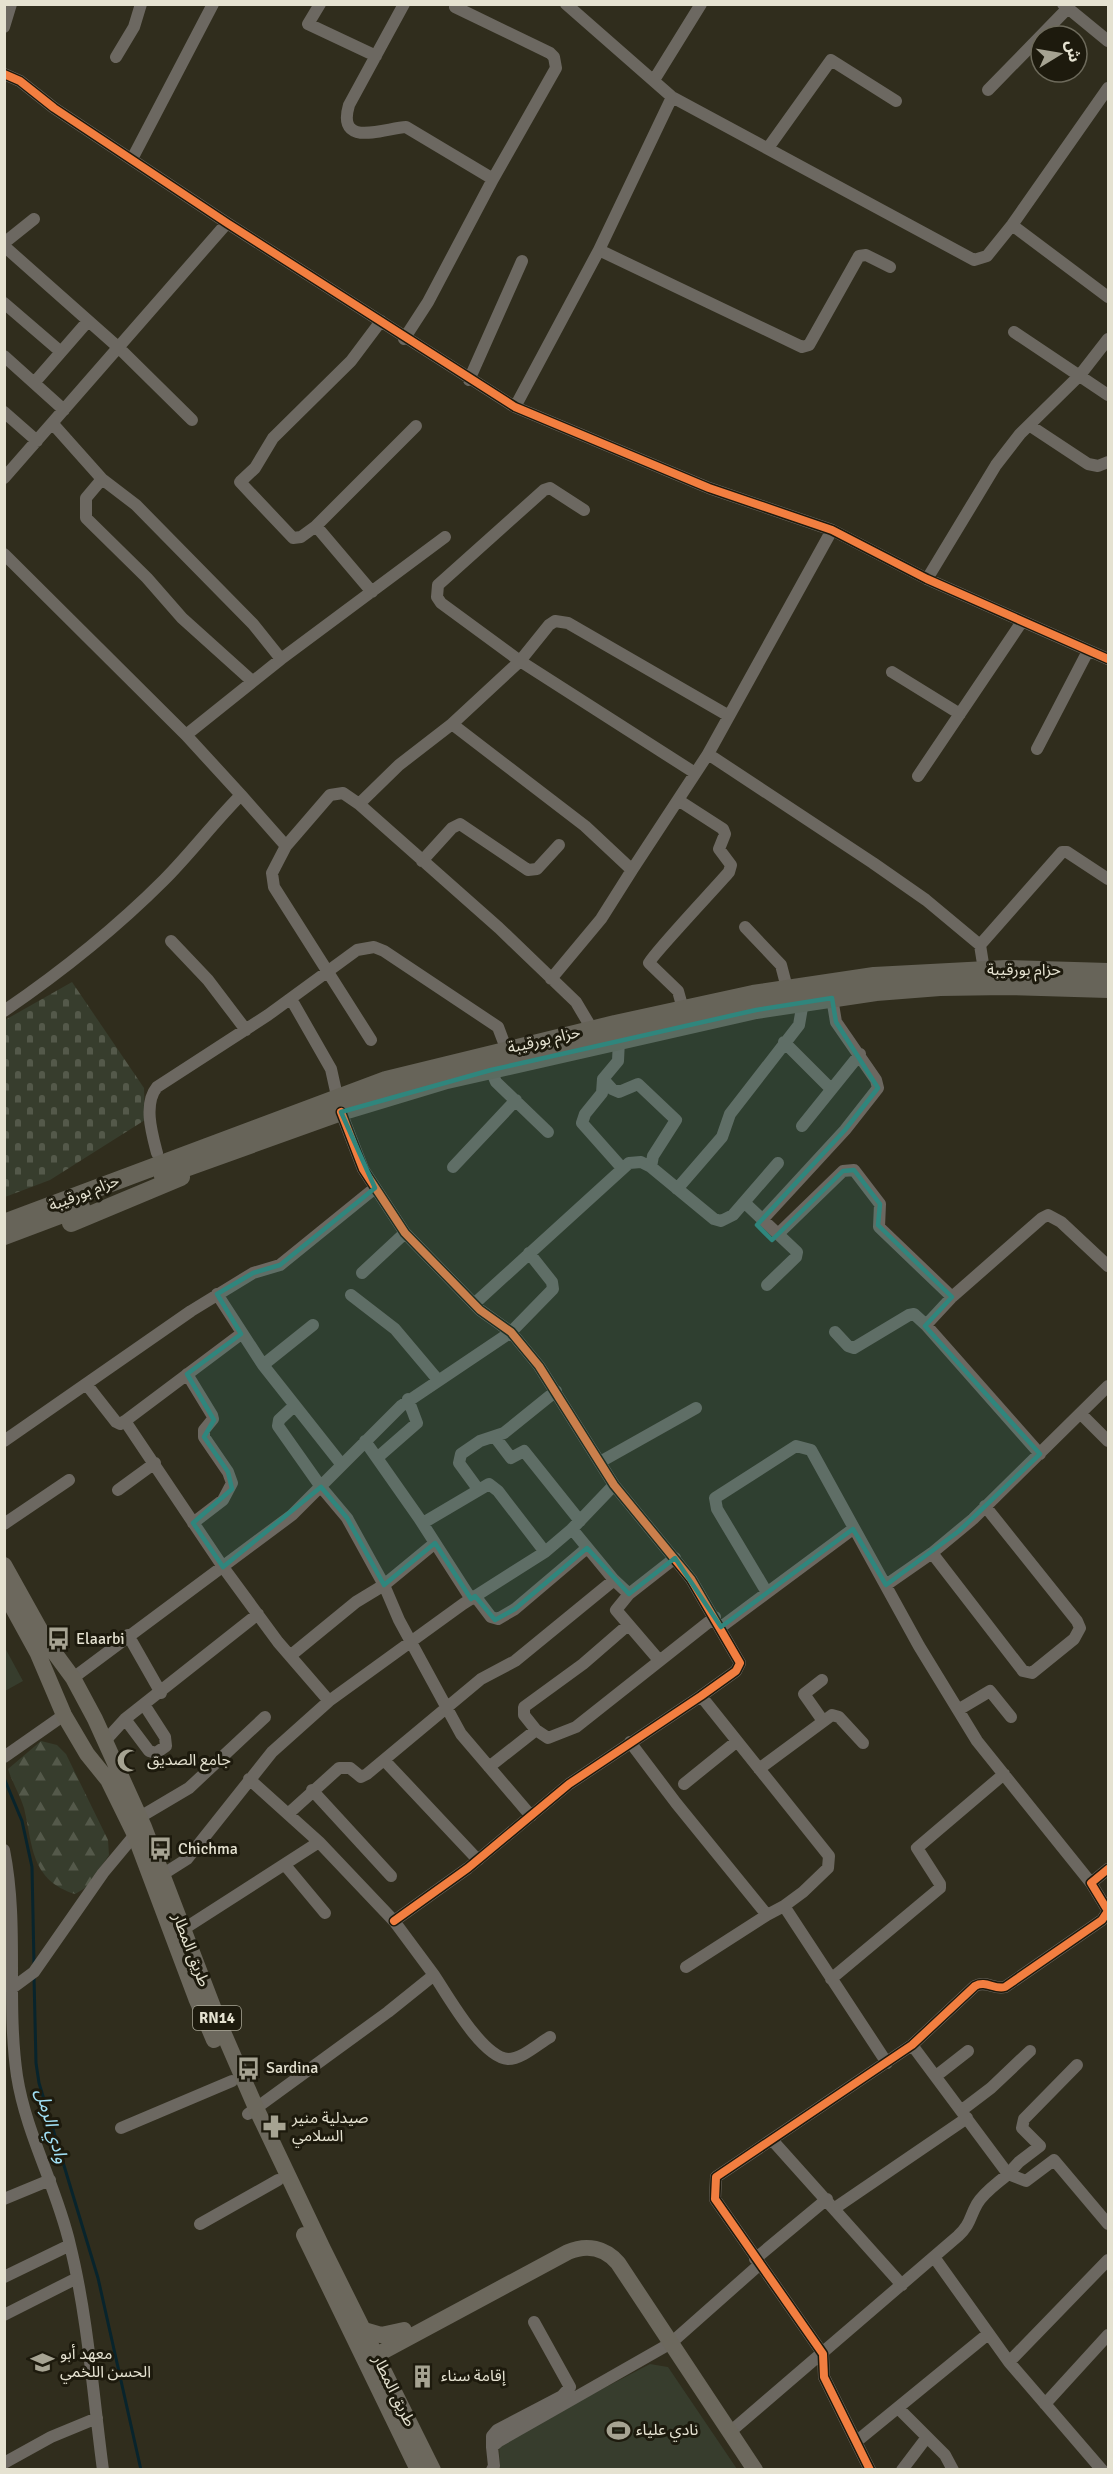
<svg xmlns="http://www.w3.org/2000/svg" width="1113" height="2474" viewBox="0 0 1113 2474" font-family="Signika,'Noto Sans Arabic',sans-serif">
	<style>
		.forest { fill: url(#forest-firs) }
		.cemetery { fill: url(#cemetery-stones) }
		.park { fill: #373d2d }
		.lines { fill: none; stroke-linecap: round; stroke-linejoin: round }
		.stream { stroke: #08242c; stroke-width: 3 }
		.minor { stroke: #6c6861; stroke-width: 12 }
		.major { stroke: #6c685d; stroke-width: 16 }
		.highway { stroke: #676459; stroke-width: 18 }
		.cycleway-casing { stroke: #1d1a0d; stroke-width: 11 }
		.cycleway { stroke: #f27e40; stroke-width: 8 }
		.marked { fill: #2f867d; fill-opacity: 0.2; stroke: #2f867d; stroke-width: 4.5; stroke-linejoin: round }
		.labels { text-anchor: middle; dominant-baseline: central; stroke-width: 6; stroke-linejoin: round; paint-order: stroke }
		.shield { fill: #1d1a0d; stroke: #a9a696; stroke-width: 1.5 }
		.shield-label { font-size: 15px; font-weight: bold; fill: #e5e2d1 }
		.street-label { font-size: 16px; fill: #e5e2d1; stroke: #1d1a0d }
		.poi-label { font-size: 16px; fill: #e5e2d1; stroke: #1d1a0d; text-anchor: start }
		.water-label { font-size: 18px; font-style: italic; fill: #a2e1f7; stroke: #1d1a0d }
	</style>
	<defs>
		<pattern id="forest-firs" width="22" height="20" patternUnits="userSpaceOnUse" patternTransform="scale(1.5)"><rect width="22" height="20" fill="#373d2d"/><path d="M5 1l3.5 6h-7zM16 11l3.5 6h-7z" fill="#54594a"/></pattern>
		<pattern id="cemetery-stones" width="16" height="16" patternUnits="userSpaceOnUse" patternTransform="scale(1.5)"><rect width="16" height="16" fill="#373d2d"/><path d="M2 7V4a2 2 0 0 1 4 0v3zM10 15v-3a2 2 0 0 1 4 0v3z" fill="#54594a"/></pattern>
	</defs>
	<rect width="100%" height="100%" fill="#302d1d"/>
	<!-- forest -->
	<path class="forest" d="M41,1741L57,1745L66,1754L108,1840L109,1855L87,1887L75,1894C31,1880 33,1847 24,1808C20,1795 12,1782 8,1769Z"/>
	<!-- cemetery -->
	<path class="cemetery" d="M72,982L144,1088L145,1120L50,1180L5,1197V1020Z"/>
	<!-- park -->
	<path class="park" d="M4,1646L23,1681L5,1691H4Z
		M650,2364L668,2367L737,2469H500L499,2443Z"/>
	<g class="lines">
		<!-- stream -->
		<path class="stream" d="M4,1778L22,1821L32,1867L34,1964
			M34,1977L36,2063L39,2083L98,2278L141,2470"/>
		<!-- minor -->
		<path class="minor" d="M320,4L308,24L376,56
			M404,4L349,105C336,149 385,128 406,127L493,179L428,302L404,339
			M566,4L672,97L974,260L987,256L1012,225L1108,88
			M1063,4L1108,41
			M455,7L550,53L554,57L556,68L493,179
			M4,27L11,4
			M116,57L134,27L141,4
			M4,74L20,81L54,108L227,223L515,407L709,488L832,530L927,579L1108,659
			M654,80L701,4
			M988,90L1067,9
			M768,148L831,60L896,101
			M132,159L213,4
			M1012,225L1108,297
			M4,243L34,219
			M4,246L119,348L192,420
			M599,250L802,347L809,345L859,256L866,255L890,267
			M4,303L61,352
			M1014,332L1108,395
			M4,356L64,410
			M469,380L522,261
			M34,383L88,321
			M515,407L599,250L672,97
			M4,412L37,441
			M53,424L102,479L136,505L253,624L281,659
			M1029,425L1088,464L1098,466L1108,462
			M4,478L227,223
			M102,479L86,498V518L147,578L182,618L252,681
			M584,510L550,488L544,490L438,585L437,597L441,603L520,661L452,724L585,826L632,870L708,754
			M316,526L416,426
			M832,530L708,754L873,863L926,900L980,945L984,970
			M4,554L186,735L241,795C214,822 191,853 164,880C115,929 61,972 4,1011
			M927,579L996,465L1020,434L1080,375L1108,339
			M372,592L316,526L301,537L293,538L240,482L255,468L273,438L351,361L381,321
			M892,672L960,714
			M452,724L399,765L359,804L499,928L576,1002L592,1029
			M186,735L281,659L445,537
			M1037,749L1088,651
			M695,773L520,661L549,625L555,621L568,623L729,716
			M918,776L1021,623
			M241,795L286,846L272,873L274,887L371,1040
			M678,800L723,829L725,834L719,849L731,865L729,872C718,885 651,956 649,963L678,991L683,1009
			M286,846L330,795L343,793L359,804
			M422,861L452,828L460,824L528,870L537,869L559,845
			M745,927L781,965L787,988
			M171,941L208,980L246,1030
			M980,945L1062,852H1067L1108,879
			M551,979L601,919L632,870
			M291,999L331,1069L337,1096
			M619,1040L618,1061L603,1079L602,1093L585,1114L582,1123L622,1168
			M784,1042L831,1089
			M491,1070L496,1082L548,1132
			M603,1079L612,1089L619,1092L638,1084L676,1120L653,1156L651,1167
			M341,1112L363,1169L405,1233L480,1310L511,1332L539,1366L614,1485L691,1579L740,1663L736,1671L701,1696L569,1784L468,1868L394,1921
			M802,1126L860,1054
			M157,1153C152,1134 143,1104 157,1087L268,1015L357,950L374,947L384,951L498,1027L506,1048
			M453,1167L516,1100
			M677,1189L722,1137L730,1114L799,1025L803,1002
			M745,1203L797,1252L796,1257L767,1285
			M763,1219L845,1130L878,1088L876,1080L836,1022L832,998
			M778,1234L843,1171L854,1170L880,1204L879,1227L952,1297
			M362,1273L405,1233
			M217,1294L263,1365L342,1465
			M351,1295L395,1329L438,1380
			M474,1304L629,1163L641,1162L651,1167L714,1219L721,1221L733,1215L778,1163
			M835,1332L848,1346L854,1348L909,1315L914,1314L926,1325
			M241,1334L125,1421L223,1567L278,1642L329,1701
			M263,1365L313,1325
			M187,1374L212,1415L213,1419L204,1430V1437L228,1472L232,1483L223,1500L193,1523
			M87,1385L116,1422L120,1424L125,1421
			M294,1406L279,1420L278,1426L321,1487L347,1518L384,1585L435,1543
			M1082,1415L1108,1441
			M495,1437L511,1458L524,1451L580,1521
			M4,1441L191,1311L253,1273L280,1265L375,1188
			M365,1441L419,1518L471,1599
			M1040,1454L926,1325L952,1297L1042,1218L1048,1215L1061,1222L1108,1266
			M377,1458L417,1423L408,1399
			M600,1462L696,1408
			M478,1489L459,1463L461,1454L480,1441L504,1433L556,1391
			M118,1490L155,1463
			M423,1523L489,1484L498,1491L545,1552
			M4,1524L69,1480
			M572,1529L614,1580L629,1594L675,1558
			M932,1553L1023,1671L1032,1673L1074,1639L1080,1628L1077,1621L985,1506
			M886,1585L932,1553L973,1519L1108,1386
			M766,1591L717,1509L715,1498L796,1446L811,1450L919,1646L977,1741L1091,1883
			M629,1594L616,1610L658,1659
			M475,1596L491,1617L498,1619L515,1609L587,1548
			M721,1627L853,1529
			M128,1635L161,1693
			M290,1656L356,1602L384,1585L399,1620L461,1734L531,1816
			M73,1678L292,1515L401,1406L511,1332L553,1289L552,1282L529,1253
			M822,1680L804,1694L823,1721
			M701,1696L829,1856L828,1868L803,1892L784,1906
			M958,1710L990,1691L1011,1717
			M125,1719L149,1751L156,1753L166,1746L165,1737L145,1706
			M536,1730L524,1715V1707L583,1664L628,1625
			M105,1741L125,1719L258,1614
			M630,1742L676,1803L767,1915L784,1906L887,2063
			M4,1757L64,1715
			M384,1760L478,1860
			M489,1767L536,1730L548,1738L576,1727L715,1617
			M759,1769L832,1715L839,1717L863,1743
			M249,1779L319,1842
			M684,1784L736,1742
			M312,1790L391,1876
			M288,1814L339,1768H350L361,1777L367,1774L481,1679L515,1661L614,1580
			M140,1817L189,1788L265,1717
			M4,1850C19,1925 6,2001 17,2076C26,2134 57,2188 70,2245C88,2318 93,2395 103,2470
			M285,1865L325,1913
			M157,1878L187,1859L272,1752L329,1701L463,1604L545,1552L572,1529L614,1485
			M176,1934L319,1842L394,1921L434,1975L388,2012L248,2114
			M686,1967L767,1915
			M434,1975C448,1996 482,2057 508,2059C522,2059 538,2044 550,2037
			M831,1979L940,1888V1884L917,1848L1004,1774
			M11,1989L34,1972L103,1873L138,1831
			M912,2045L1008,2174L1019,2162L1040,2146L1022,2128L1024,2119L1077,2065
			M936,2076L968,2051
			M962,2110L991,2088L1030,2051
			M121,2128L232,2081
			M773,2141L902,2285
			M4,2199L50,2180
			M835,2208L967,2118
			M200,2224L278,2180
			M934,2257L1009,2362L1102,2470
			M755,2259L827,2199
			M4,2277L70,2245
			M4,2315L77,2278
			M1009,2362L1108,2260
			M1045,2404L1108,2335
			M898,2408L945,2455L953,2470
			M730,2432L958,2236C971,2224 969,2218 977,2204C984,2192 998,2183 1008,2174L1026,2181L1054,2160L1108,2224
			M857,2441L988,2334
			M492,2447V2436L497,2430L562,2396L570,2387L534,2322
			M4,2463L51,2437L97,2418
			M492,2470L494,2466L492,2447L499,2441L671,2343L759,2265
			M870,2470L824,2377L823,2354L715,2199L716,2177L912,2045L975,1986C986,1980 994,1990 1005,1987L1102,1920L1108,1911L1091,1883L1108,1869
			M902,2470L927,2437"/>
		<!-- major -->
		<path class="major" d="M4,1565L48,1644L73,1678L95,1719L144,1827L220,2025L256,2108L322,2247L433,2470
			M4,1592L38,1654L64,1715L87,1754L108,1780L134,1833L196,1998L214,2040
			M304,2235L418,2470
			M364,2330L381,2335L404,2330
			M369,2359L568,2252C587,2244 605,2248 618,2263L755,2470"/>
		<!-- highway -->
		<path class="highway" d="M163,1176L341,1112L447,1080L756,1010L876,992L940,987L1007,986L1108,989
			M4,1223L386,1080L615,1024L753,994L874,976L1006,969L1108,972
			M71,1223L181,1177
			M4,1236L81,1207"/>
		<defs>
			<path id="cycleway" d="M4,74L20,81L54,108L227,223L515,407L709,488L832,530L927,579L1108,659
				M341,1112L363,1169L405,1233L480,1310L511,1332L539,1366L614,1485L691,1579L740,1663L736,1671L701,1696L569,1784L468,1868L394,1921
				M870,2470L824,2377L823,2354L715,2199L716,2177L912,2045L975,1986C986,1980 994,1990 1005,1987L1102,1920L1108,1911L1091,1883L1108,1869"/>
		</defs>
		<!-- cycleway casing -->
		<use href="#cycleway" class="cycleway-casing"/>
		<!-- cycleway -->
		<use href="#cycleway" class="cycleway"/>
	</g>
	<!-- marked area -->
	<path class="marked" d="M832,998L836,1022L878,1088L845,1130L757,1225L772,1240L843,1171L854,1170L880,1204L878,1225L952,1297L925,1326L1040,1454L959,1531L886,1585L853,1529L721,1627L675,1558L629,1594L587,1548L515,1609L495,1620L475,1596L471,1599L435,1543L384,1585L347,1518L321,1487L223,1567L193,1523L232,1489L228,1472L204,1437L214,1420L187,1374L241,1334L217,1294L253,1273L280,1265L375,1188L341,1112L491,1070L756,1010Z"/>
	<!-- icons -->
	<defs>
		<symbol id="bus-bare" viewBox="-9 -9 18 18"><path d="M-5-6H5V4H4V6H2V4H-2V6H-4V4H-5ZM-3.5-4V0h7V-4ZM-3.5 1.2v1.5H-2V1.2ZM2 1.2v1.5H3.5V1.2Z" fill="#a6a392" stroke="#1d1a0d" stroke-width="2.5" paint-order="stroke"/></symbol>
		<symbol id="mosque-bare" viewBox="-9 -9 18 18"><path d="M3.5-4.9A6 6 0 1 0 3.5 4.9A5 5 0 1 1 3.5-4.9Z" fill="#a6a392" stroke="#1d1a0d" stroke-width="2.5" paint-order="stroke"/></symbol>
		<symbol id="pharmacy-bare" viewBox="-9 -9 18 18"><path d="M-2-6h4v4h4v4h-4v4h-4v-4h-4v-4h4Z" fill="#a6a392" stroke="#1d1a0d" stroke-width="2.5" paint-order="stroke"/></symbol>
		<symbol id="school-bare" viewBox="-9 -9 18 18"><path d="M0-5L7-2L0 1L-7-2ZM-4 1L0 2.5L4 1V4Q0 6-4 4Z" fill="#a6a392" stroke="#1d1a0d" stroke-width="2.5" paint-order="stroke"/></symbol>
		<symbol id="building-bare" viewBox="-9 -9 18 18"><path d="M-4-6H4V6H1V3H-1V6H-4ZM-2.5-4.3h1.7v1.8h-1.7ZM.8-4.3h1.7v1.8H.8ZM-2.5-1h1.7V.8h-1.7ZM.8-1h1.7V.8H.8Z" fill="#a6a392" stroke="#1d1a0d" stroke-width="2.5" paint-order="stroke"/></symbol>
		<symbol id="stadium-bare" viewBox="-9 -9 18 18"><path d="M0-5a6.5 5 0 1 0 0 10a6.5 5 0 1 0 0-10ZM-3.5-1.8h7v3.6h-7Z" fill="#a6a392" stroke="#1d1a0d" stroke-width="2.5" paint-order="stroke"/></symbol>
	</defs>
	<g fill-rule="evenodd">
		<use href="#bus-bare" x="42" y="1622" width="33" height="33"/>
		<use href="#mosque-bare" x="112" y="1744" width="33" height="33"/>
		<use href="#bus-bare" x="144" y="1832" width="33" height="33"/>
		<use href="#bus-bare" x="232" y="2052" width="33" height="33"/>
		<use href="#pharmacy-bare" x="258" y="2110" width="33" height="33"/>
		<use href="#school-bare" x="26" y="2346" width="33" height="33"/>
		<use href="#building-bare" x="406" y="2360" width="33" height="33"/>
		<use href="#stadium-bare" x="602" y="2414" width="33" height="33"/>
	</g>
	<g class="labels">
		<!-- shield labels -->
		<rect class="shield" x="193" y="2006" width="48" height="24" rx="4.5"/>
		<g class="shield-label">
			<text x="217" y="2018">RN14</text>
		</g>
		<!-- street labels -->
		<g class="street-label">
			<text x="1024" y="970">حزام بورقيبة</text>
			<text transform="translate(544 1040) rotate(-13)">حزام بورقيبة</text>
			<text transform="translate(84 1193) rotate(-21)">حزام بورقيبة</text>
			<text transform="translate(191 1950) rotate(69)">طريق المطار</text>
			<text transform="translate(394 2391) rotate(64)">طريق المطار</text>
		</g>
		<!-- poi labels -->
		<g class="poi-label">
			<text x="76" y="1639">Elaarbi</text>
			<text x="147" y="1760">جامع الصديق</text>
			<text x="178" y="1849">Chichma</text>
			<text x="266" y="2068">Sardina</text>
			<text x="292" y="2118">صيدلية منير<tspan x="292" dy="18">السلامي</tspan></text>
			<text x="60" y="2354">معهد أبو<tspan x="60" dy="18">الحسن اللخمي</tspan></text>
			<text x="441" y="2376">إقامة سناء</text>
			<text x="636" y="2430">نادي علياء</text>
		</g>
		<!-- water labels -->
		<g class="water-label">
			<text transform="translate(52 2126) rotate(74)">وادي الرمل</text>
		</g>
	</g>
	<!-- border -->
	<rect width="1113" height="2474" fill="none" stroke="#e5e2d1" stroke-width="12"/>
	<!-- north arrow -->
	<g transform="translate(1059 54) rotate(79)"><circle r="28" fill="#1d1a0d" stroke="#6d6a5b" stroke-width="1.5"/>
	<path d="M0-4.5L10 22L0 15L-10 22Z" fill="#a6a392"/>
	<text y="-9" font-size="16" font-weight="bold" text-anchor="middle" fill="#e5e2d1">ش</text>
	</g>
</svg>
